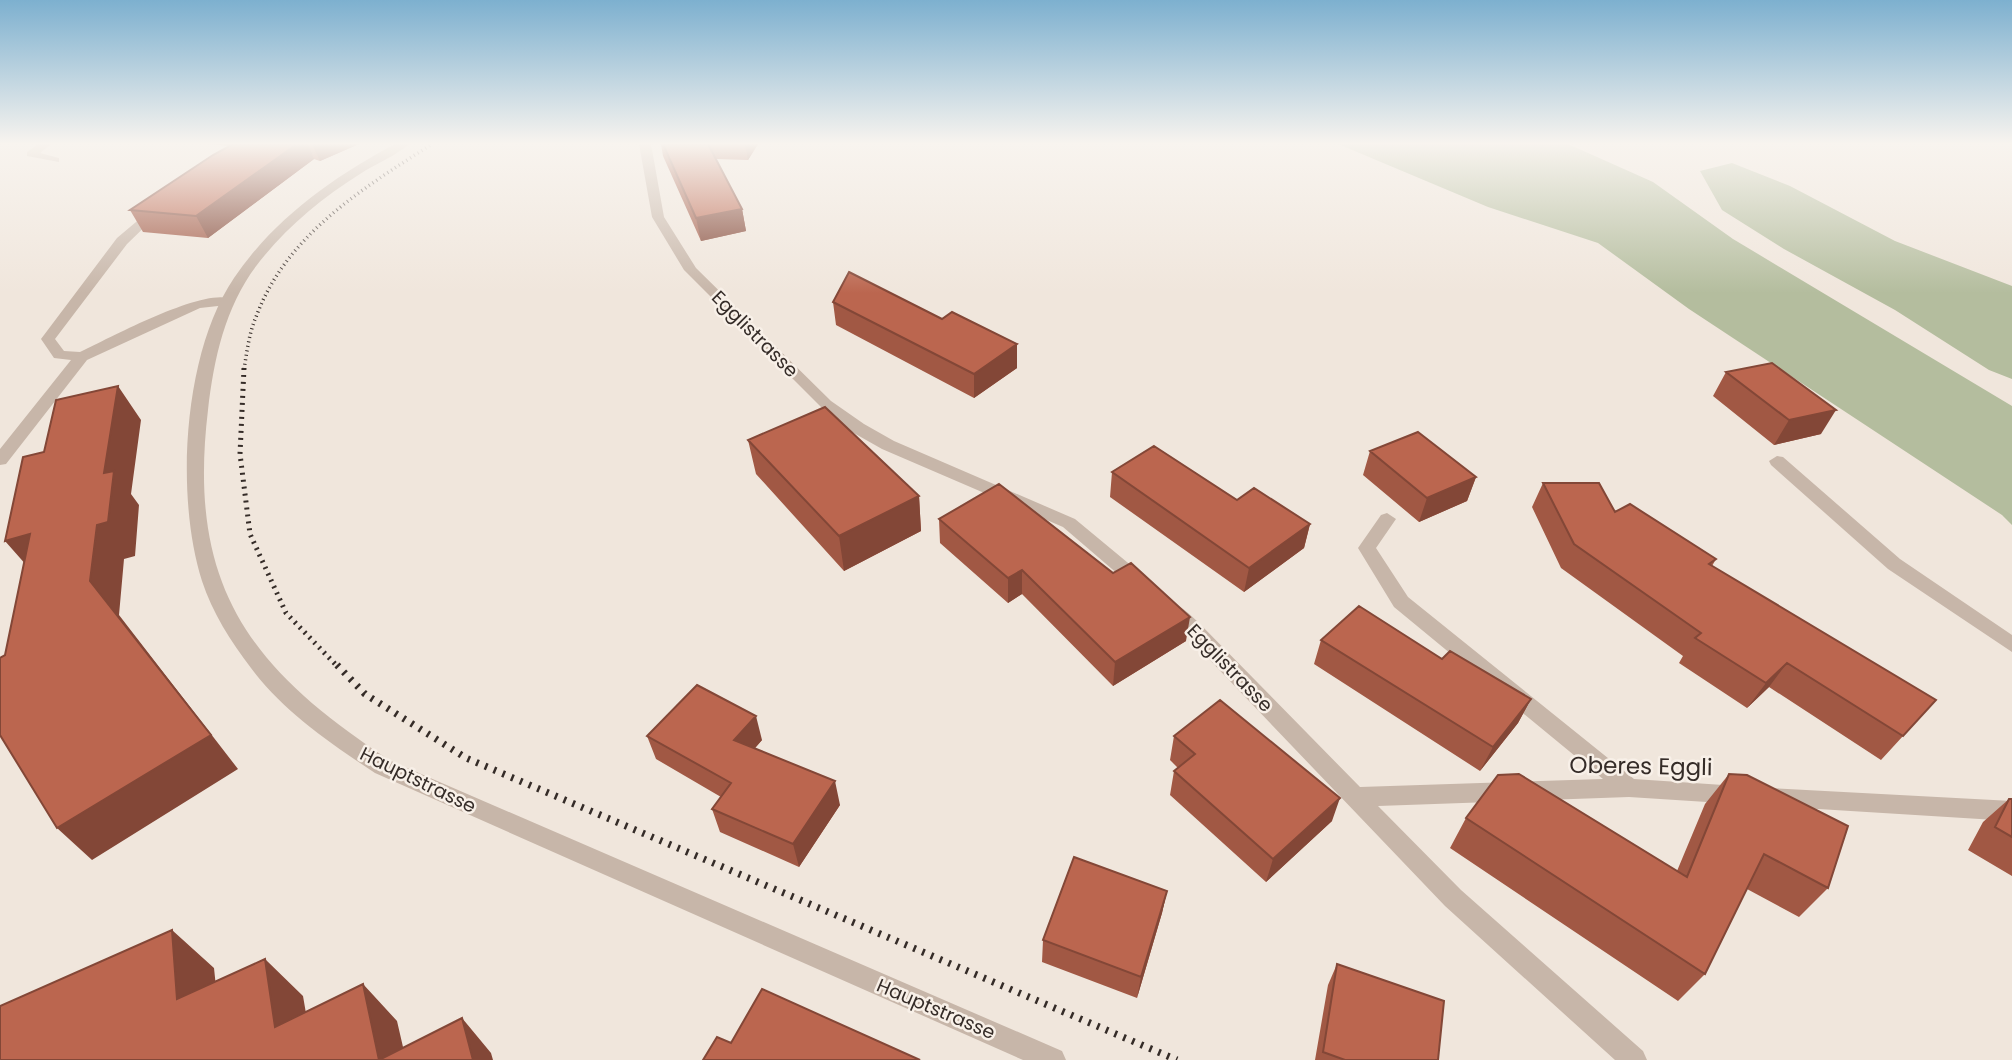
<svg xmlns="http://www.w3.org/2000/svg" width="2012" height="1060" viewBox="0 0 2012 1060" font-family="Poppins,sans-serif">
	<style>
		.green { fill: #b4bd9e }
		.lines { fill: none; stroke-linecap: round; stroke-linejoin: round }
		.service { fill: #c7b6a9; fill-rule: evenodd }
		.minor { fill: #c7b6a9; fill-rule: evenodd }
		.tertiary { fill: #c7b6a9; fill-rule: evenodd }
		.rail-far2 { stroke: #352c28; stroke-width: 3.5; stroke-dasharray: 1 3.5; stroke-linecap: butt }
		.rail-far1 { stroke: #352c28; stroke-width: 5; stroke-dasharray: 2 5; stroke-linecap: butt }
		.rail { stroke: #352c28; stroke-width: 7; stroke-dasharray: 2.5 7; stroke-linecap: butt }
		.wall { fill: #a15844 }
		.shaded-wall { fill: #834737 }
		.building { fill: #bb664f; stroke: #834737; stroke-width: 2 }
		.labels { text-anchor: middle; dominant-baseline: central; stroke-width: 5; stroke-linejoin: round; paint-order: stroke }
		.street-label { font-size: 19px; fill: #352c28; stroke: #f8f0e8 }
		.near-street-label { font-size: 23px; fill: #352c28; stroke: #f8f0e8 }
	</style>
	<rect width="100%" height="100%" fill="#f0e6dc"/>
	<!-- green -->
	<path class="green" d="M1338,144H1568L1653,182L1733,239L2012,406V525L2002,515L1689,309L1598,243L1488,207Z
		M1732,163L1790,186L1895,241L2012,286V379L1989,370L1895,310L1784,249L1722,210L1700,171Z"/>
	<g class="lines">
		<!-- service -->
		<path class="service" d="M155,206L161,210L159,213L127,244L55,339L64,351L80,352C106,340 212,282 234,301L227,305L200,308L87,360L6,464L0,465V449L71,360L54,358L41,339L117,238Z"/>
		<!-- minor -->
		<path class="minor" d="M38,144H51L40,153L59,158V162L27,156V152Z
			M639,144H651L664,217L696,268L831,401L864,424L894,441L1075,519L1145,577L1148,582L1145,587H1133L1063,527L882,449L852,432L821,407L684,270L652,217Z
			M1777,456L1783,457L1900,559L2012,635V652L1888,569L1771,465L1769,461Z
			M1387,513L1396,519L1376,548L1408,597L1634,779L1738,786L1746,788L1749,795L1746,802L1738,804L1629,797L1378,806L1461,890L1643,1051L1647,1060H1615L1445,906L1162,610L1164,605C1178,601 1188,613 1198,622L1360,787L1603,779L1394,607L1358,548L1381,515Z
			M1769,788L2012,801V821L1769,806L1761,804L1758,797L1761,790Z"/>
		<!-- tertiary -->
		<path class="tertiary" d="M395,144H409C396,156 375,164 360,174C322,198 288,226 260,261C226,303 214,357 208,410C187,585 248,668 391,761L1062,1051L1066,1060H1023L375,773C330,743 284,712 251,668C231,642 212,612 202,581C175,496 183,353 234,278C274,219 333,177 395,144Z"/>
		<!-- rail-far2 -->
		<path class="rail-far2" d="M244,369C247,352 249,333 256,317C286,235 362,189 432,144"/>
		<!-- rail-far1 -->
		<path class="rail-far1" d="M244,368L240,454L250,534L286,613L338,667"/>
		<!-- rail -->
		<path class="rail" d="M337,665L365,694L466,758L1177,1060"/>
	</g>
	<!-- wall -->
	<path class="wall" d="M209,144H359L320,161L314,159L208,238L143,232L130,210L230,146Z
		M661,144H758L748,160L716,159L742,209L746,231L701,241L663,156Z
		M833,302L1017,368L974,398L836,325Z
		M1726,372L1821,434L1774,445L1713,396Z
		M748,440L919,496L921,531L844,571L756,474Z
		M1370,451L1476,477L1467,501L1419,522L1363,475Z
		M1112,472L1310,524L1304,548L1244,592L1110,497Z
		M1543,483L1615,512L1716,559L1712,566L1903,736L1881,760L1769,687L1747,708L1679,663L1683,656L1561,568L1532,507Z
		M939,519L1186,641L1113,686L1022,594L1008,603L940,543Z
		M1321,640L1442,659L1531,699L1518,723L1480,771L1314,664Z
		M647,736L762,740L755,748L840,805L799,867L720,832L712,809L721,797L656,759Z
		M1174,736L1332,821L1266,882L1170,795L1174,771L1178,768L1170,760Z
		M1729,774L1828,888L1799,917L1747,889L1705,974L1678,1001L1450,848L1466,818L1677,871L1705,804Z
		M2009,799H2012V876L1968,850L1983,822Z
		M1167,891L1162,913L1137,998L1042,962L1043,940Z
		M1337,964L1438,1060H1315L1328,985Z"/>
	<!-- shaded-wall -->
	<path class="shaded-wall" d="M297,144H308L314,159L208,238L196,216Z
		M312,144H359L320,161Z
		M745,144H758L748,160Z
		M742,209L746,231L701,241L696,218Z
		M1017,344V368L974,398V374Z
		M118,386L141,420L131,494L139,505L135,556L124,559L119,615L238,769L92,860L57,828L90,581L104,473Z
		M1836,410L1821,434L1774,445L1789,420Z
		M1476,477L1467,501L1419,522L1427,498Z
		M919,496L921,531L844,571L839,536Z
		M1310,524L1304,548L1244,592L1249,568Z
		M30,534L35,575L5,541Z
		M1022,570V594L1008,603V578Z
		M1190,617L1186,641L1113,686L1115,662Z
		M1787,663L1769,687L1747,708L1766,683Z
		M1531,699L1518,723L1480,771L1493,747Z
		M756,716L762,740L741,764L734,740Z
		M835,781L840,805L799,867L793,844Z
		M1340,798L1332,821L1266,882L1273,859Z
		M1167,891L1162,913L1137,998L1141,977Z
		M172,930L214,968L221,1035L177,999Z
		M265,959L303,996L314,1060L275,1027Z
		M363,984L397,1021L406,1060H379Z
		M462,1018L491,1053L493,1060H473Z"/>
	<!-- building -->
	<path class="building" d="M233,144H297L196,216L130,210L213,155Z
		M663,144H708L742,209L696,218Z
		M849,272L942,319L952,312L1017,344L974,374L833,302Z
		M1772,363L1836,410L1789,420L1726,372Z
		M118,386L104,473L114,471L108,522L97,525L90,581L211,735L57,828L0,735V658L5,655L30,534L5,541L23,457L44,452L56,400Z
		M825,407L919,496L839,536L748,440Z
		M1418,432L1476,477L1427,498L1370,451Z
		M1154,446L1237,500L1254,488L1310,524L1249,568L1112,472Z
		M1543,483H1599L1615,512L1630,504L1716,559L1709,564L1936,700L1903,736L1787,663L1766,683L1695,638L1701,633L1574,544Z
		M999,484L1113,573L1131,563L1190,617L1115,662L1022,570L1008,578L939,519Z
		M1359,606L1442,659L1450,651L1531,699L1493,747L1321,640Z
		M697,685L756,716L734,740L835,781L793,844L712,809L731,783L647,736Z
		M1220,700L1340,798L1273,859L1174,771L1195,754L1174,736Z
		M1519,774L1687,877L1729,774L1747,775L1848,826L1828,888L1764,854L1705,974L1466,818L1498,775Z
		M2009,799H2012V837L1995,827Z
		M1074,857L1167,891L1141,977L1043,940Z
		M172,930L177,999L265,959L275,1027L363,984L379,1060H0V1006Z
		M1337,964L1444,1001L1438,1060H1345L1323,1052Z
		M762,989L920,1060H703L717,1037L731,1043Z
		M462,1018L473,1060H379Z"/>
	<!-- sky -->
	<linearGradient id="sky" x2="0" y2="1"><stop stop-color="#7db0cf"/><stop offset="0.49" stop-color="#f8f4ef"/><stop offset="1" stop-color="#f8f4ef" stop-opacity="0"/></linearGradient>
	<rect width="2012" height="293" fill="url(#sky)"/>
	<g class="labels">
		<!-- street labels -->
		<g class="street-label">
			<text transform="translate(755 334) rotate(45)">Egglistrasse</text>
			<text transform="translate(1230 668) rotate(46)">Egglistrasse</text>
			<text transform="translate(418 780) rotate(26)">Hauptstrasse</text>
			<text transform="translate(936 1009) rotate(23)">Hauptstrasse</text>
		</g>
		<!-- near-street labels -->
		<g class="near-street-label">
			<text transform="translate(1641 766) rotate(1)">Oberes Eggli</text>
		</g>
	</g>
</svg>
